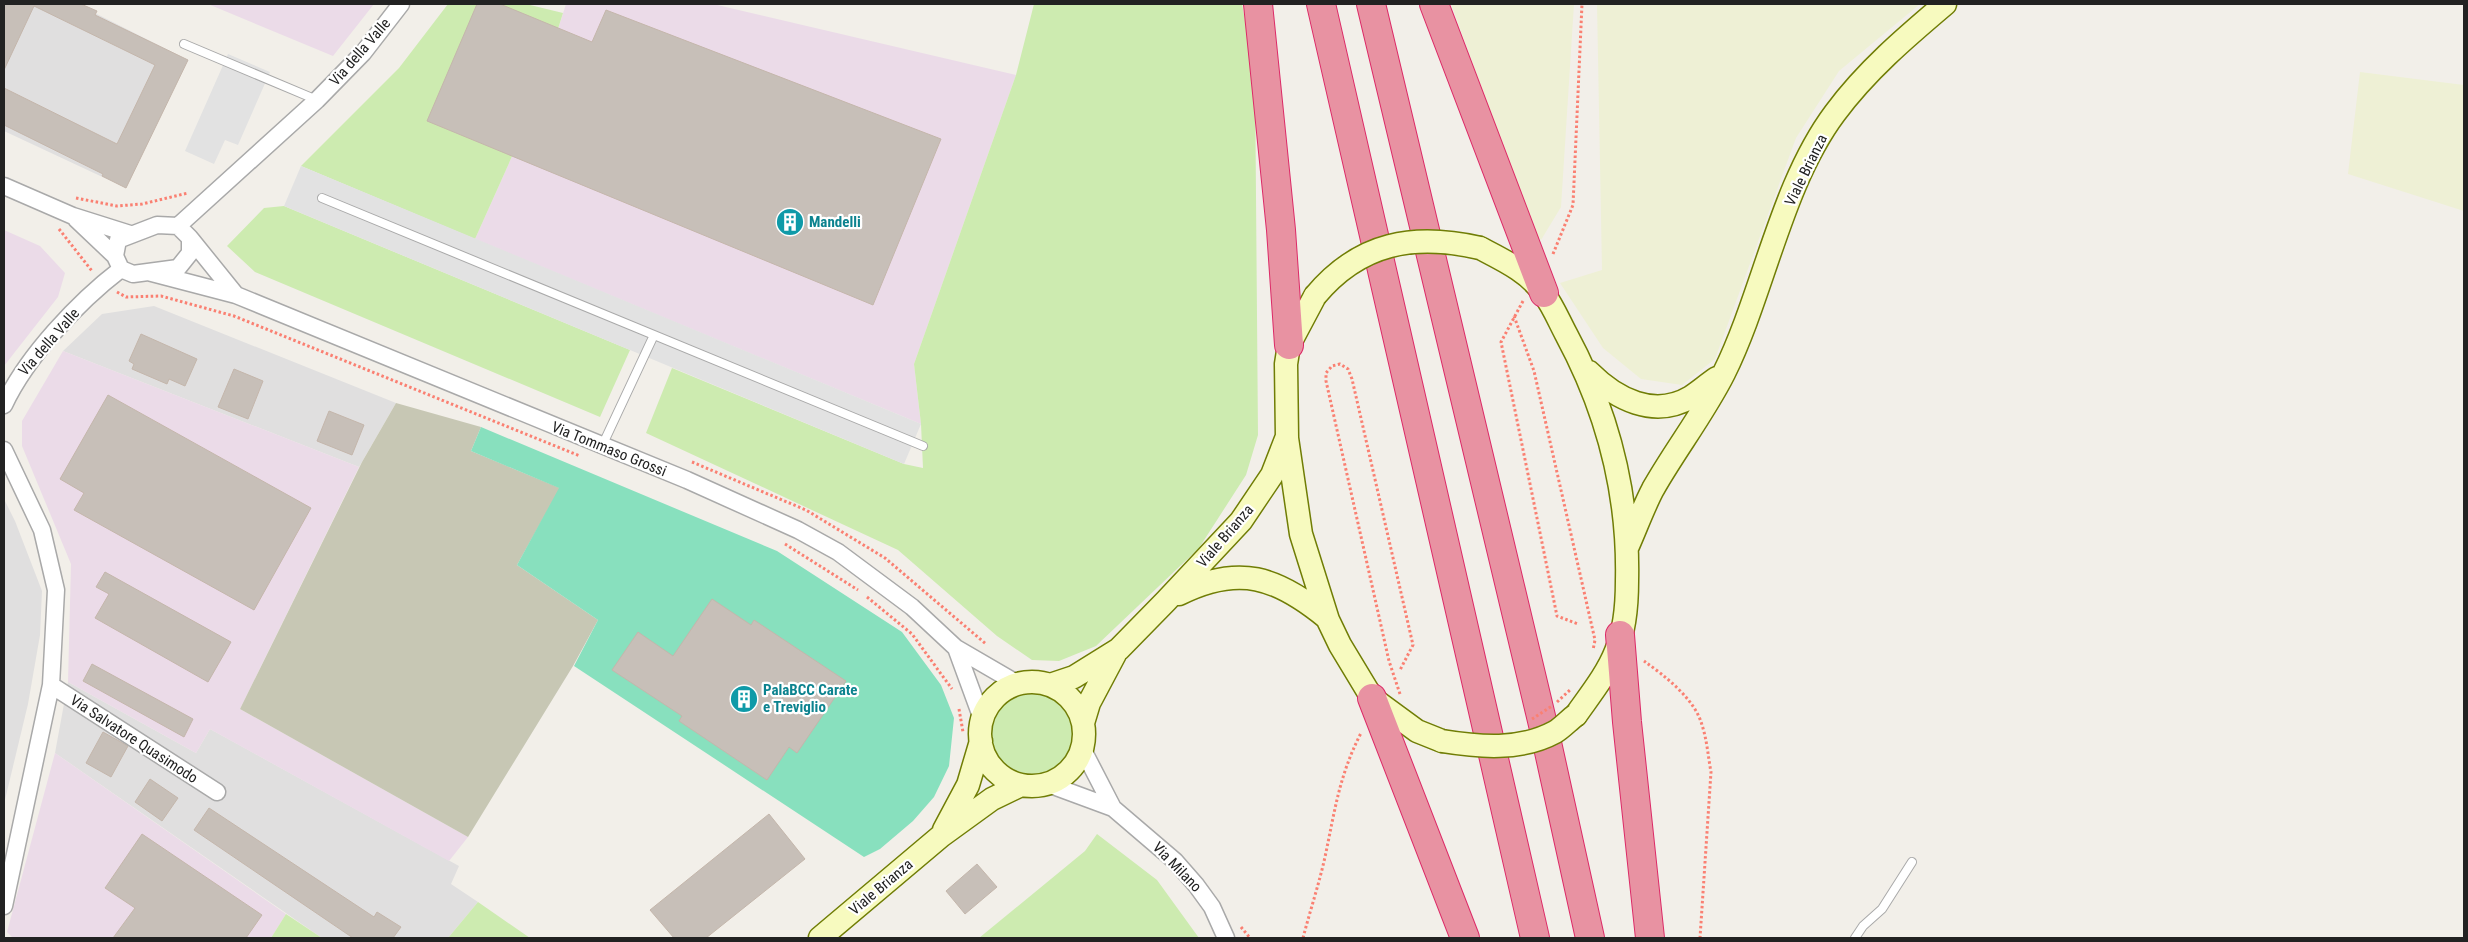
<svg xmlns="http://www.w3.org/2000/svg" width="2468" height="942" viewBox="0 0 2468 942" font-family="'Roboto Condensed',sans-serif">
	<style>
		.residential { fill: #e0dfdf }
		.industrial { fill: #ebdbe8 }
		.construction { fill: #c7c7b4 }
		.farmland { fill: #eef0d5 }
		.grass { fill: #cdebb0 }
		.pitch { fill: #88e0be }
		.parking { fill: #e2e2e2 }
		.building { fill: #c7bfb8; stroke: #c4b6ab }
		.lines { fill: none; stroke-linecap: round; stroke-linejoin: round }
		.lane-casing { stroke: #a9a9a9; stroke-width: 10 }
		.street-casing { stroke: #a9a9a9; stroke-width: 19 }
		.secondary-casing { stroke: #707d05; stroke-width: 25 }
		.highway-casing { stroke: #dc2a67; stroke-width: 30 }
		.path { stroke: #fa8072; stroke-width: 3; stroke-dasharray: 2.5 2.5; stroke-linecap: butt }
		.lane { stroke: #fff; stroke-width: 8 }
		.street { stroke: #fff; stroke-width: 16 }
		.secondary { stroke: #f7fabf; stroke-width: 22 }
		.highway { stroke: #e892a2; stroke-width: 28 }
		.secondary-bridge-casing { stroke: #707d05; stroke-width: 25; stroke-linecap: butt }
		.path-bridge { stroke: #fa8072; stroke-width: 3; stroke-dasharray: 2.5 2.5; stroke-linecap: butt }
		.secondary-bridge { stroke: #f7fabf; stroke-width: 22 }
		.labels { text-anchor: middle; dominant-baseline: central; stroke-width: 4.5; stroke-linejoin: round; paint-order: stroke }
		.street-label { font-size: 15px; fill: #222; stroke: #fff }
		.culture-label { font-size: 15px; font-weight: bold; fill: #0d838f; stroke: #fff; text-anchor: start }
	</style>
	<rect width="100%" height="100%" fill="#f2efe9"/>
	<!-- residential -->
	<path class="residential" d="M6,4H77L188,60L126,188L4,131V9Z
		M154,306L396,403L359,467L63,351L102,314Z
		M4,499L15,521L42,591L40,635L28,704L4,804Z
		M68,682L196,753L210,729L459,866L451,884L478,902L448,938H322L55,753Z"/>
	<!-- industrial -->
	<path class="industrial" d="M208,4H374L333,56Z
		M566,4H713L1016,75L914,364L921,424L475,239L531,114Z
		M4,230L40,246L65,273L58,297L4,366Z
		M63,351L359,467L240,709L468,837L449,861L210,729L196,753L68,682L71,564L22,446V421Z
		M55,753L286,914L271,938H13L7,932Z"/>
	<!-- construction -->
	<path class="construction" d="M396,403L481,427L471,451L560,488L517,565L598,620L573,666L468,837L240,709L362,462Z"/>
	<!-- farmland -->
	<path class="farmland" d="M1451,4H1574L1561,207L1541,240L1534,231Z
		M1597,4H1920L1839,71L1796,138L1715,359L1682,385L1641,379L1603,348L1560,283L1602,270Z
		M2360,72L2464,85V211L2348,174Z"/>
	<!-- grass -->
	<path class="grass" d="M448,4H526L563,13L531,114L475,239L301,166L399,68Z
		M1034,4H1242L1255,75L1258,435L1246,475L1199,548L1096,646L1059,661L1032,660L997,636L898,550L646,433L672,368L904,464L923,468L921,424L914,364L1016,75Z
		M284,206L630,350L600,417L255,272L227,246L264,208Z
		M992 734a40 40 0 1 1 80 0a40 40 0 1 1-80 0Z
		M1097,834L1157,880L1199,938H979L1085,851Z
		M478,902L530,938H448Z
		M286,914L322,938H271Z"/>
	<!-- pitch -->
	<path class="pitch" d="M481,427L777,551L902,632L941,685L954,718L949,766L934,797L913,821L880,849L864,857L574,666L598,620L517,565L559,488L471,451Z"/>
	<!-- parking -->
	<path class="parking" d="M228,54L270,72L238,145L225,140L214,164L185,151Z
		M301,166L921,424L904,464L284,206Z"/>
	<!-- building -->
	<path class="building" d="M4,4H81L97,11L95,15L188,60L126,188L102,176L103,174L4,125V88L117,144L155,65L34,6L4,70Z
		M477,4H500L592,42L606,10L941,139L873,305L427,121Z
		M141,334L197,359L185,386L169,379L167,384L132,369L134,364L129,361Z
		M234,369L263,381L248,419L218,407Z
		M108,395L311,508L254,610L74,510L84,493L60,479Z
		M329,411L364,425L352,455L317,441Z
		M105,572L231,642L208,682L95,618L109,594L96,587Z
		M712,599L751,625L754,620L846,681L797,753L789,747L767,780L679,721L682,716L612,670L638,632L673,656Z
		M92,664L193,719L184,737L83,681Z
		M103,732L128,746L111,777L86,763Z
		M150,779L178,798L162,821L135,802Z
		M209,808L374,917L377,912L401,927L393,938H353L194,830Z
		M769,814L805,859L706,938H674L650,910Z
		M142,834L262,915L246,938H113L135,908L105,888Z
		M977,864L997,887L965,914L946,891Z"/>
	<g class="lines">
		<defs>
			<path id="lane" d="M184,44L317,100
				M322,198L923,446
				M602,446L654,335
				M1855,938L1863,926L1882,909L1912,862"/>
			<path id="street" d="M4,186L73,216L130,234
				M76,219L115,256
				M157,225L178,226L190,238V253L178,268L133,274L121,269L115,256L118,240Z
				M178,226L317,100L363,53L401,4
				M190,238L236,295
				M148,272L236,295L687,480L798,530L838,552L912,607L956,648L1018,684
				M4,405C27,356 78,302 121,269
				M4,450L42,530L56,590L51,685L4,906
				M956,648L982,719
				M51,685L217,792
				M1082,748L1113,808
				M1048,784L1113,808L1175,861L1196,885L1212,907L1226,938"/>
			<path id="secondary" d="M1480,248C1503,260 1529,272 1544,294C1553,306 1559,321 1566,334C1607,410 1629,494 1627,581C1627,604 1625,630 1616,651C1607,674 1590,695 1576,715
				M1315,296L1289,345L1286,364L1287,438L1301,534L1328,620L1340,645L1372,698L1417,731L1442,741
				M1589,372C1616,399 1654,419 1691,397C1700,391 1708,384 1717,378
				M1627,548C1636,528 1643,508 1653,489C1675,450 1704,413 1724,373C1764,292 1781,185 1835,113C1866,71 1906,37 1945,4
				M1179,594C1239,564 1277,577 1327,618
				M980 734a52 52 0 1 1 104 0a52 52 0 1 1-104 0Z
				M1050,685L1074,677L1119,649L1166,601L1241,521L1272,475L1286,439
				M1083,723L1089,703L1115,654
				M944,830L968,785L981,741
				M820,938L941,836L992,799L1021,785"/>
			<path id="highway" d="M1258,4L1281,230L1289,345
				M1321,4L1535,938
				M1371,4L1544,729L1590,938
				M1434,4L1544,293
				M1620,635L1627,722L1650,938
				M1372,698L1465,938"/>
		</defs>
		<!-- lane casing -->
		<use href="#lane" class="lane-casing"/>
		<!-- street casing -->
		<use href="#street" class="street-casing"/>
		<!-- secondary casing -->
		<use href="#secondary" class="secondary-casing"/>
		<!-- highway casing -->
		<use href="#highway" class="highway-casing"/>
		<!-- path -->
		<path class="path" d="M76,198L117,206L142,204L188,193
			M59,229L92,271
			M1553,254L1573,205L1582,4
			M117,292L126,297L161,296L234,316L580,456
			M1523,301L1501,342L1557,616L1578,624
			M1514,316L1534,371L1595,640L1593,650
			M692,462L806,510L885,558L986,644
			M785,544L858,590
			M867,597L912,634L952,689
			M1644,661C1665,676 1695,699 1702,725C1707,740 1708,756 1711,772L1700,938
			M1400,694L1389,661L1326,381V373L1332,366L1340,364L1348,369L1352,379L1413,645L1400,670
			M959,709L963,732
			M1241,927L1250,938
			M1303,938C1310,911 1319,884 1325,857C1335,810 1339,776 1361,733"/>
		<!-- lane -->
		<use href="#lane" class="lane"/>
		<!-- street -->
		<use href="#street" class="street"/>
		<!-- secondary -->
		<use href="#secondary" class="secondary"/>
		<!-- highway -->
		<use href="#highway" class="highway"/>
		<defs>
			<path id="secondary-bridge" d="M1315,296C1360,242 1414,233 1480,248
				M1442,741C1479,747 1520,751 1555,732C1562,728 1569,720 1576,715"/>
		</defs>
		<!-- secondary-bridge casing -->
		<use href="#secondary-bridge" class="secondary-bridge-casing"/>
		<!-- path-bridge -->
		<path class="path-bridge" d="M1557,702L1571,689
			M1532,719L1552,706"/>
		<!-- secondary-bridge -->
		<use href="#secondary-bridge" class="secondary-bridge"/>
	</g>
	<!-- icons -->
	<defs>
		<symbol id="building-disc" viewBox="-11 -11 22 22"><circle r="9.5" fill="#0f9aa8" stroke="#fff"/><path d="M-4-6H4V6H1V3H-1V6H-4ZM-2.5-4.3h1.7v1.8h-1.7ZM.8-4.3h1.7v1.8H.8ZM-2.5-1h1.7V.8h-1.7ZM.8-1h1.7V.8H.8Z" fill="#fff"/></symbol>
	</defs>
	<g fill-rule="evenodd">
		<use href="#building-disc" x="774" y="206" width="32" height="32"/>
		<use href="#building-disc" x="728" y="683" width="32" height="32"/>
	</g>
	<g class="labels">
		<!-- street labels -->
		<g class="street-label">
			<text transform="translate(360 52) rotate(-49)">Via della Valle</text>
			<text transform="translate(1806 170) rotate(-64)">Viale Brianza</text>
			<text transform="translate(49 342) rotate(-49)">Via della Valle</text>
			<text transform="translate(609 449) rotate(22)">Via Tommaso Grossi</text>
			<text transform="translate(1225 536) rotate(-49)">Viale Brianza</text>
			<text transform="translate(134 739) rotate(33)">Via Salvatore Quasimodo</text>
			<text transform="translate(1177 867) rotate(46)">Via Milano</text>
			<text transform="translate(881 887) rotate(-40)">Viale Brianza</text>
		</g>
		<!-- culture labels -->
		<g class="culture-label">
			<text x="809" y="222">Mandelli</text>
			<text x="763" y="690">PalaBCC Carate<tspan x="763" dy="17">e Treviglio</tspan></text>
		</g>
	</g>
	<!-- border -->
	<rect width="2468" height="942" fill="none" stroke="#222222" stroke-width="10"/>
</svg>
